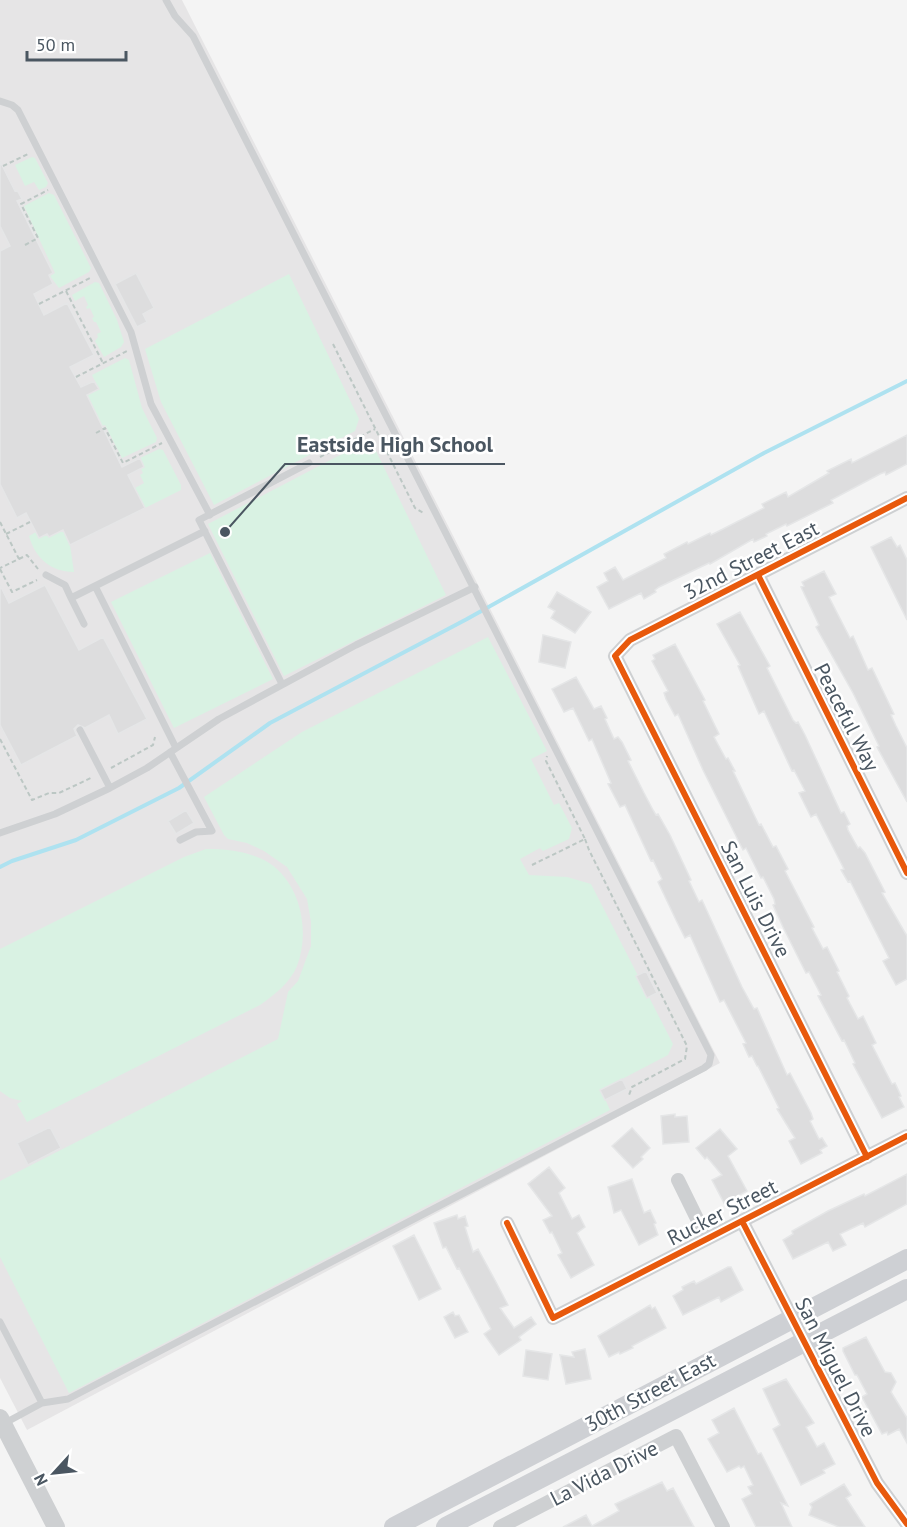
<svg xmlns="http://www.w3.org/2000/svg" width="907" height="1527" viewBox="0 0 907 1527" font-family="'PT Sans',sans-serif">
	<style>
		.education { fill: #e6e5e6 }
		.green { fill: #d9f2e3 }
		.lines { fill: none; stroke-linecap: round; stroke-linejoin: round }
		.stream { stroke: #aee2f0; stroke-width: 4 }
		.building { fill: #ddddde; stroke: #e5e6e7; stroke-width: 1.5 }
		.path { stroke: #bcc7c4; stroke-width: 2; stroke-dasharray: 4.5 3; stroke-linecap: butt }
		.service { stroke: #ced0d2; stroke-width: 7 }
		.minor { stroke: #ced0d2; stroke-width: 14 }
		.tertiary { stroke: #ced0d2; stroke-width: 18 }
		.secondary { stroke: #ced0d4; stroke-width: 20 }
		.cycleway-casing { stroke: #fff; stroke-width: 10 }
		.cycleway { stroke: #e8590c; stroke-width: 6 }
		.labels { text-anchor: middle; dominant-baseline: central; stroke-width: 5; stroke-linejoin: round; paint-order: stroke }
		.street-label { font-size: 21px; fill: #4a5661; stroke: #fff }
		.leader { fill: none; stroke: #4a5661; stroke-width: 2 }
		.callout-dot { fill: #4a5661; stroke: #fff; stroke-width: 2 }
		.callout-label { font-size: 22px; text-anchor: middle; font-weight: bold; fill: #4a5661; stroke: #fff; stroke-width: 5; stroke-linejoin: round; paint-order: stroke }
	</style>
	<rect width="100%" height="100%" fill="#f4f4f4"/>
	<!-- education -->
	<path class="education" d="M0,0H182L720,1063L27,1430L0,1378Z"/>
	<!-- green -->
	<path class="green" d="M32,157L35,158L48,183L46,187L39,190L34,182L25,186L15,165Z
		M49,193L54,195L91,268L89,272L59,288L50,276L55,273L24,206Z
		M289,274L359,419L355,431L214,505L161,402L145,349Z
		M95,282L99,283L117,320L124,342L121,347L104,357L95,341L98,337L97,334L101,332L96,322H94L92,318L94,317L90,308L87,309L86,307L88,305L84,296L75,301L72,295Z
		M125,358L129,360L142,408L157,438L156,442L122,458L105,425L102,426L87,395L99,389L92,375Z
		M363,443L376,451L446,595L284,676L208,524Z
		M159,449L163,450L181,485V490L145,508L135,488L144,483L140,475L143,473L141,469L144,467L140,458Z
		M63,530L70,545L74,572C51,572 35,558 29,536L36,532L39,538L47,534L49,537Z
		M210,553L273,679L174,728L111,602Z
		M488,637L547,751L531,759L554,805L559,803L572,828L569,839L543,851L540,848L520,859L529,875L567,877L591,884L673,1044L668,1055L601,1090L610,1110L69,1393L0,1257V1181L278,1039L288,992L298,981L311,946V922L307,899L287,867L264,851L247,843L228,839L224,835L204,797L302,732Z
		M206,849C227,849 245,851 264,860C300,879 311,930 297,966C290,983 274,995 260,1005L27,1122L17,1104L22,1101L10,1098L0,1091V949L184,857Z"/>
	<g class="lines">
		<!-- stream -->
		<path class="stream" d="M0,867L12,861L76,840L179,788L270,723L467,619L764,453L907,381"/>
	</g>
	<!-- building -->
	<path class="building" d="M0,161L15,191L17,190L22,199L17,201L53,273L49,275L53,284L34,294L44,315L67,303L94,355L70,367L81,387L94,381L99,389L87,395L122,467L140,458L144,467L128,475L145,508L70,545L63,530L49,537L47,534L39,538L26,513L17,518L0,484V251L10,246L0,226Z
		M136,273L154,308L143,314L147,322L137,327L115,284Z
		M907,435V464L886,475L885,472L880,474L831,500L833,503L787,526L786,524L766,534L767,536L754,542L753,539L710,564L709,563L659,587L655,590L656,592L644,599L641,593L609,609L597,587L608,581L604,573L615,567L623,580L666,558L664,554L687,542L688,544L710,533L711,535L721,530L764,508L762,504L786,492L788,497L829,473L827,471L851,459L852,463Z
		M891,537L897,547L900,545L907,560V620L871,547Z
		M824,571L836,594L829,597L850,638L853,636L868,670L872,668L894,714L891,715L896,726L907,748V802L877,747L879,746L853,693L816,627L819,625L801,587L804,586L802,582Z
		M0,585L9,603L45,585L79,650L103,637L147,719L118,734L109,715L85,728L78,725L74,729L77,736L21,765L0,725Z
		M557,592L591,612L575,633L551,618L555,611L548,607Z
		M740,612L770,666L767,668L793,720L796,723L798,722L805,735L841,813L844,812L850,824L847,826L848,830L858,848L860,847L865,853L885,892L882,893L907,936V979L896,985L883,961L889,958L850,881L848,882L841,870L844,869L816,814L811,817L799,793L805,791L794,770L792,771L764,711L759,714L738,666L740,665L717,624Z
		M543,635L571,642L565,668L539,662Z
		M675,644L705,700L703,701L719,734L714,737L726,759L728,758L735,771H733L759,825L761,824L773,847L776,846L788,869L785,871L814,927L812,928L823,949L827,947L839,971L837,972L849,996L847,998L858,1019L863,1016L876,1043L872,1045L892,1084L895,1083L901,1096L899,1097L904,1107L882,1118L853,1064L855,1063L844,1040L842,1041L818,996L821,995L809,972L806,973L783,927L773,905L775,904L774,899L763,877L761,878L746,848L743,850L703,770L678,714L675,716L666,699L664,693L668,691L652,661L655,659L653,655Z
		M576,677L594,709L601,706L607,718L605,719L614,739L618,737L622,742L631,760L628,761L643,791L653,810L656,815L658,814L670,835L691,880L689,881L699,902L702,900L742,987L754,1009L757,1008L787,1075L790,1073L811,1113L813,1119L810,1121L819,1139L822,1138L827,1146L820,1150L822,1153L801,1164L789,1141L795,1138L777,1109L779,1108L758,1066H757L752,1056L749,1057L743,1044L746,1043L724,1000L720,1002L690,935L685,938L676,920L658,882L662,879L653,860L651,861L625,805L620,807L608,784L611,783L592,739L589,741L573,708L564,712L552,689Z
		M186,810L194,823L176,834L168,821Z
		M646,971L657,993L647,998L636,976Z
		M622,1079L627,1089L605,1100L600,1090Z
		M675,1114V1117L687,1116L689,1142L663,1144L661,1116Z
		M50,1127L61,1148L28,1165L17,1143Z
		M632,1128L650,1148L641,1157L643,1159L633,1168L612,1146Z
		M720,1129L737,1149L728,1156L747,1191L724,1203L712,1180L722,1175L707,1157L705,1159L696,1148Z
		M549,1167L565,1188L559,1193L572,1219L579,1215L585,1227L577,1233L594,1265L571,1278L558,1255L562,1253L552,1232L550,1233L543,1220L552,1216L528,1184Z
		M907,1174V1204L865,1227L863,1223L840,1234L846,1245L833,1251L828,1242L793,1259L783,1240L793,1234L792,1231L828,1211L864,1194L865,1196Z
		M632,1179L644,1213L650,1210L656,1223L654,1224L658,1235L639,1245L621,1210L614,1213L608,1187Z
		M457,1215L458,1219L465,1216L468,1226L465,1227L473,1252L478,1249L496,1282L508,1305L500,1308L514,1328L531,1317L536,1324L519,1337L521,1340L499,1355L484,1334L491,1329L459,1268L457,1269L446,1247L443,1248L434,1223Z
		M414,1235L441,1289L419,1300L393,1246Z
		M728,1267H731L743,1290L721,1302L719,1297L683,1315L673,1296L683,1290L682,1287L694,1281L696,1284Z
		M650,1305L652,1309L655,1307L666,1328L632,1346L633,1348L620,1354L619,1352L609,1357L598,1336Z
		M453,1312L455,1316L459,1315L468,1332L455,1338L444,1317Z
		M866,1337L885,1372L891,1373L896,1382L891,1392L907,1418V1443L899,1429L888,1435L887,1432L882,1434L862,1397L867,1394L857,1375H855L843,1351V1348Z
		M585,1349L591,1379L566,1384L560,1355L574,1357L572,1352Z
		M526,1350L552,1354L548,1380L523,1376Z
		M786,1379L814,1423L806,1427L817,1447L824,1443L835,1464L823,1470L825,1473L801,1485L773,1429L780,1425L763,1389Z
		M734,1408L758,1454L761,1453L788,1506L781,1503L792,1527H756L742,1499L752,1494L748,1487L753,1485L744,1466L741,1468L739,1466L727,1472L708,1439L719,1433L712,1420Z
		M662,1482L667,1491L673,1488L694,1527H563L586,1515L592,1526L619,1511L615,1504Z
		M844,1484L851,1495L846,1498L865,1527H839L809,1515L812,1507L810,1504Z"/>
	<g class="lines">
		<!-- path -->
		<path class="path" d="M3,166L30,153
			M25,245L38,238L21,204L48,190
			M66,291L103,363
			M39,304L92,277
			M333,344L415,508L425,514
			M76,377L127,351
			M96,433L105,428L123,463L162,443
			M320,457L375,429
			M0,522L19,559L0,568
			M6,534L30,522
			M19,559L27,555L38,569
			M0,569L12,592L37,580
			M0,739L32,800L49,793H59L93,777
			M111,768L153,745L155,737
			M585,839L589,850L687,1046L685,1059L632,1087L629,1095
			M532,865L585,839L546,761L547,756"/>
		<!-- service -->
		<path class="service" d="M0,101L12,105L18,110L131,332L151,404L210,515
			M46,575L65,585L71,598
			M95,586L176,748
			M84,624L71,598L205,531
			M282,684L199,520L309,463
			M80,730L110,788
			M170,752L212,831L196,832L180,840
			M0,833L55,814L110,788L147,768L219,719L356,645L475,587
			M0,1322L42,1403
			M5,1423L42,1403L68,1399L704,1068L709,1064L711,1055L193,36L175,16L166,0"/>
		<!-- minor -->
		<path class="minor" d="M758,575L907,873
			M867,1157L615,656L630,640L907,498
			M678,1180L707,1239
			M742,1221L877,1483L907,1524
			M507,1223L553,1318L907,1136
			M500,1527L676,1436L723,1527"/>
		<!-- tertiary -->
		<path class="tertiary" d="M0,1418L56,1527"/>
		<!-- secondary -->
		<path class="secondary" d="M394,1527L907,1259
			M446,1527L907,1289"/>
		<defs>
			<path id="cycleway" d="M758,575L907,873
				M867,1157L615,656L630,640L907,498
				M742,1221L877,1483L907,1524
				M507,1223L553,1318L907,1136"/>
		</defs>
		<!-- cycleway casing -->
		<use href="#cycleway" class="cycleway-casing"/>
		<!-- cycleway -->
		<use href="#cycleway" class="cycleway"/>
	</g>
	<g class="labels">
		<!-- street labels -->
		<g class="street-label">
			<text transform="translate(751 560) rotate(-27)">32nd Street East</text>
			<text transform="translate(847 717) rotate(63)">Peaceful Way</text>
			<text transform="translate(756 899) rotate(63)">San Luis Drive</text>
			<text transform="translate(722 1212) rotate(-27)">Rucker Street</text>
			<text transform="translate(836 1367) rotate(63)">San Miguel Drive</text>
			<text transform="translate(650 1392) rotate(-28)">30th Street East</text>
			<text transform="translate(604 1473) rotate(-27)">La Vida Drive</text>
		</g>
	</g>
	<!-- callouts -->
	<path class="leader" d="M225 532L285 464H505"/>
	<circle class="callout-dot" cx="225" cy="532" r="6"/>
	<g class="callout-label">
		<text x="395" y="452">Eastside High School</text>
	</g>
	<!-- north arrow -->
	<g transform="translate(54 1473) rotate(243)" stroke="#ffffff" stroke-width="4.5" paint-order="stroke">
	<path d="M0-4.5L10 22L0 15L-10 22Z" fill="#4a5661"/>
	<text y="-9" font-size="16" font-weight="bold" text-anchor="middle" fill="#4a5661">N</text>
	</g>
	<!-- scale -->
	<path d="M27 51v9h99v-9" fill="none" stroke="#4a5661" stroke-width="3"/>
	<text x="36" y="51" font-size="18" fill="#4a5661" stroke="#ffffff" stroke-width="4.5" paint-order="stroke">50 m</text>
</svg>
